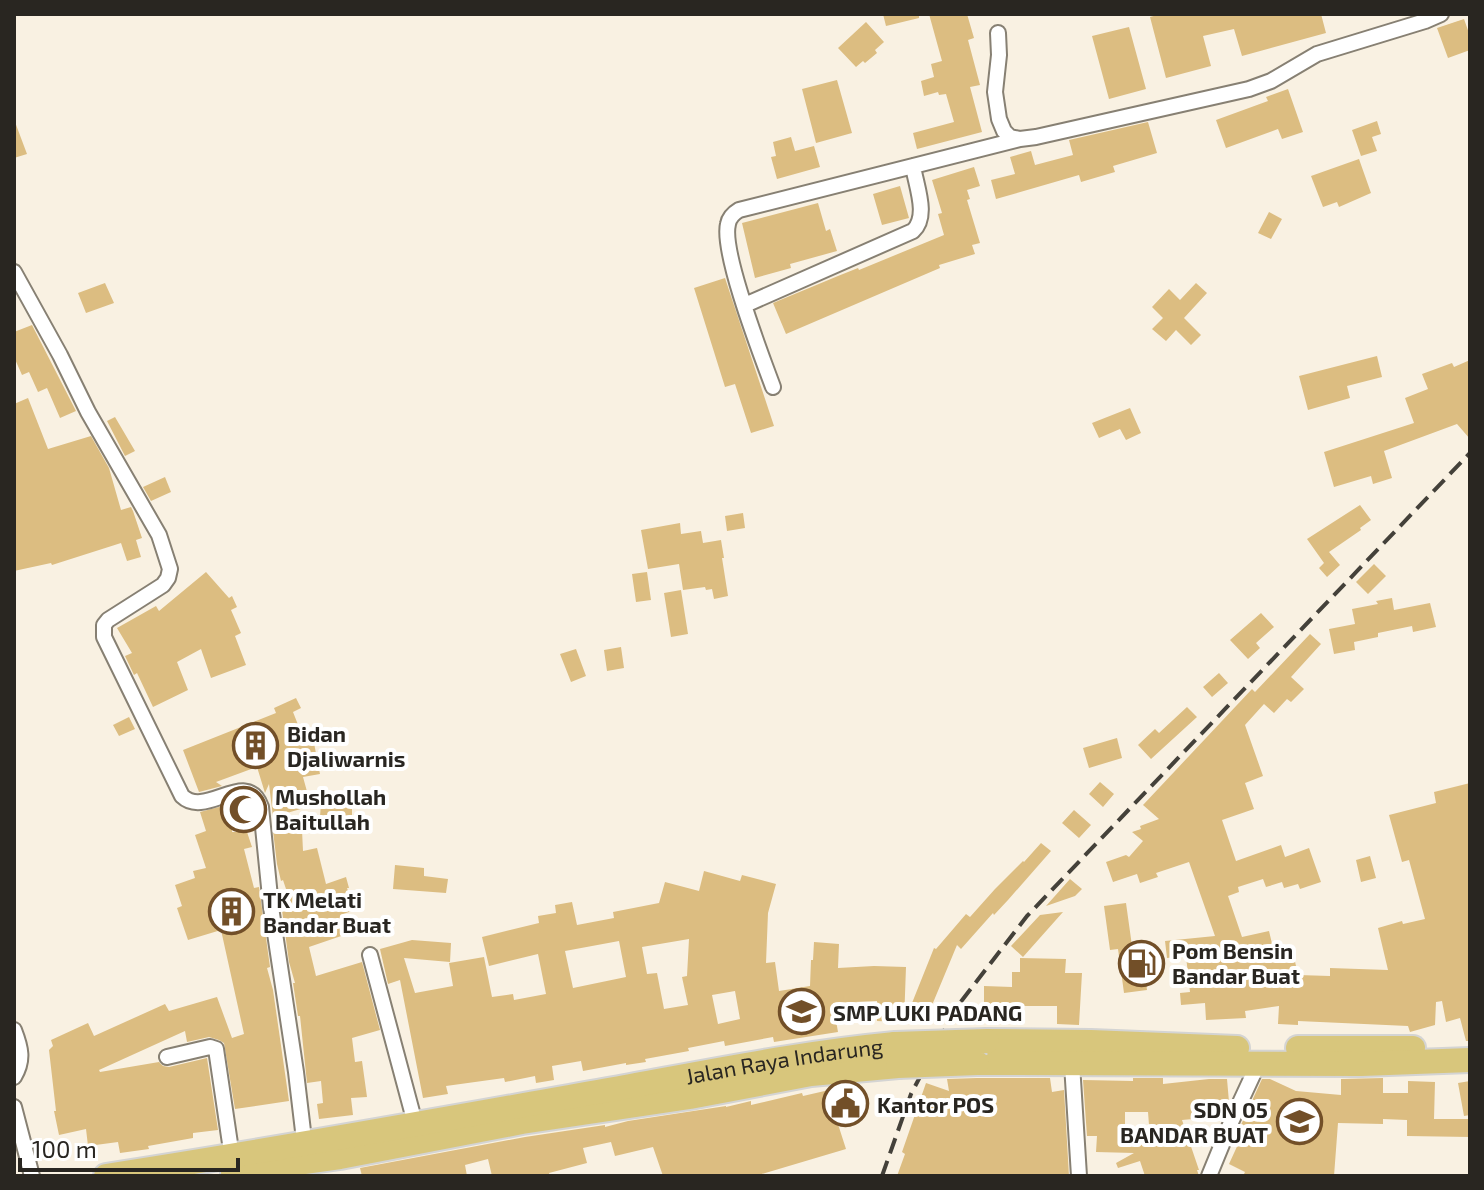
<svg xmlns="http://www.w3.org/2000/svg" width="1484" height="1190" viewBox="0 0 1484 1190" font-family="'Exo 2',sans-serif">
	<style>
		.building { fill: #dcbd81; fill-rule: evenodd }
		.lines { fill: none; stroke-linecap: round; stroke-linejoin: round }
		.minor-casing { stroke: #878073; stroke-width: 18 }
		.trunk-casing { stroke: #d4d4d3; stroke-width: 28 }
		.minor { stroke: #fff; stroke-width: 14 }
		.trunk { stroke: #d8c67c; stroke-width: 24 }
		.rail { stroke: #44413a; stroke-width: 4; stroke-dasharray: 16 8; stroke-linecap: butt }
		.trunk-bridge-casing { stroke: #d4d4d3; stroke-width: 28; stroke-linecap: butt }
		.trunk-bridge { stroke: #d8c67c; stroke-width: 24 }
		.labels { text-anchor: middle; dominant-baseline: central; stroke-width: 8; stroke-linejoin: round; paint-order: stroke }
		.poi-label { font-size: 22px; font-weight: bold; fill: #292621; stroke: #fff; text-anchor: start }
		.street-label { font-size: 22px; fill: #292621; stroke: #fff }
	</style>
	<rect width="100%" height="100%" fill="#f9f1e2"/>
	<!-- building -->
	<path class="building" d="M883,14H919V18L886,26Z
		M929,14H967L974,38L968,40L980,85L970,87L982,132L917,149L913,133L954,122L946,94L939,95L938,92L924,96L921,81L934,77L931,64L942,61Z
		M1161,14H1321L1326,33L1242,56L1234,29L1203,36L1211,66L1166,78L1150,17Z
		M1464,19L1470,36V50L1448,58L1437,28Z
		M866,22L884,42L875,50L877,53L865,63L863,61L856,67L838,48Z
		M1129,27L1146,89L1109,99L1092,36Z
		M837,80L852,133L816,143L802,89Z
		M1288,89L1303,132L1282,139L1278,129L1226,148L1216,120L1268,101L1266,97Z
		M1377,121L1381,134L1372,137L1377,151L1361,156L1352,130Z
		M15,122L27,154L14,158V123Z
		M1148,122L1157,153L1113,166L1115,172L1081,182L1079,175L996,199L991,180L1015,174L1010,157L1031,151L1035,165L1073,155L1069,140Z
		M791,137L795,151L814,146L820,167L777,179L771,157L776,156L773,142Z
		M1359,159L1371,193L1339,207L1337,202L1323,207L1311,176Z
		M974,167L980,186L967,190L970,199L967,200L980,243L972,245L975,254L939,265L940,268L786,334L773,303L838,276L858,268L859,270L944,235L938,214L942,213L932,180Z
		M900,186L909,218L882,225L873,194Z
		M818,203L826,231L830,229L837,251L790,264L791,268L755,278L742,223Z
		M1269,212L1282,219L1271,239L1258,233Z
		M725,278L774,426L751,433L735,384L725,387L694,288Z
		M105,283L114,303L86,313L78,293Z
		M1196,283L1207,293L1184,318L1201,335L1191,345L1176,330L1166,341L1152,329L1163,318L1152,307L1169,289L1180,300Z
		M32,325L76,411L60,418L47,388L38,392L29,372L22,375L14,357V332Z
		M1377,356L1382,377L1347,386L1350,398L1308,410L1299,376Z
		M1470,360V439L1457,424L1384,451L1392,478L1373,484L1371,476L1334,487L1324,452L1414,423L1405,398L1428,389L1422,374L1452,363L1454,367Z
		M28,398L48,449L91,436L109,468L121,510L131,507L133,511L142,538L136,540L141,557L127,561L121,543L52,565L51,563L14,571V404Z
		M1130,408L1141,433L1126,440L1120,429L1099,438L1092,423Z
		M115,417L135,451L125,456L107,421Z
		M165,477L171,492L151,501L143,487Z
		M1360,505L1371,520L1360,528L1361,530L1329,552L1340,565L1327,577L1319,568L1324,563L1307,539Z
		M743,513L745,528L727,531L725,516Z
		M680,523L681,534L701,531L703,543L721,540L724,558H722L728,596L714,599L712,589L706,590L705,587L683,590L679,564L648,569L641,530Z
		M1374,564L1386,576L1368,594L1356,582Z
		M206,572L229,598L232,596L237,607L231,610L241,633L235,636L246,665L211,678L201,649L177,662L188,690L153,707L137,673L134,675L125,656L132,653L117,628L156,606L159,611Z
		M647,572L651,600L636,602L632,574Z
		M681,590L688,634L671,637L664,593Z
		M1392,598L1394,610L1430,603L1436,627L1413,632L1412,626L1378,633V637L1354,642L1355,650L1334,654L1329,629L1355,624L1352,609L1378,604L1376,601Z
		M1261,613L1274,627L1256,643L1260,648L1248,659L1230,640Z
		M1310,634L1321,644L1291,677L1304,689L1291,702L1287,699L1274,713L1264,704L1245,725L1263,776L1245,783L1254,809L1222,820L1236,861L1281,845L1285,857L1309,848L1321,882L1300,889L1298,884L1284,888L1282,882L1266,887L1263,879L1238,887L1239,892L1228,896L1242,937L1269,931L1274,952L1292,948L1298,975L1330,976V968L1388,970L1378,928L1402,921L1403,924L1425,919L1409,860L1402,862L1389,815L1436,803L1434,792L1470,783V1041H1466L1460,1018L1446,1022L1442,1001L1436,1002L1435,1025L1410,1032L1408,1026L1298,1021V1025L1278,1024L1279,1006L1245,1011L1246,1018L1206,1020L1205,1003L1181,1005L1180,993L1190,992L1186,956L1167,958L1165,941L1215,936L1189,862L1156,873L1158,877L1140,883L1137,874L1113,882L1106,862L1126,855L1129,857L1143,841L1132,832L1141,829L1140,826L1159,819L1143,805L1252,689L1255,692Z
		M621,647L624,668L607,671L604,650Z
		M576,649L586,676L571,682L560,654Z
		M1219,673L1228,683L1212,697L1203,687Z
		M296,698L301,708L293,712L306,745L314,743L320,774L303,777L311,806L273,817L269,784L265,793L257,767L216,782L222,786L199,792L183,750L276,713L274,708Z
		M1187,707L1197,717L1151,759L1138,745L1155,729L1159,733Z
		M129,717L135,729L119,736L113,725Z
		M1117,738L1122,758L1089,768L1083,748Z
		M1100,782L1114,794L1103,807L1089,794Z
		M238,802L247,804L251,810L252,817L248,825L232,829V832H247L252,847L244,849L254,888L259,887L270,967L267,968L273,990L289,1101L235,1109L224,1043L219,1040L209,1037L187,1042L185,1031L99,1070L100,1072L159,1062L163,1066L169,1067L207,1058L218,1130L193,1133V1138L148,1146L149,1149L120,1153L118,1142L88,1146L86,1129L59,1135L54,1111H56L49,1050L53,1046L51,1040L88,1023L94,1036L165,1004L169,1011L217,997L232,1038L244,1034L221,930L188,940L177,908L182,906L175,885L195,878L193,871L206,868L195,835L206,831L200,812Z
		M321,803H352V817H320Z
		M1074,810L1091,825L1079,838L1062,823Z
		M302,830L303,851L317,848L326,884L346,877L349,888H347L355,910L340,915L347,934L309,947L316,976L362,962L380,1030L352,1038L355,1062L362,1061L367,1097L351,1098L353,1115L319,1119L317,1104L323,1103L321,1081L307,1083L300,1016H298L293,983H295L289,962L282,910L292,907L283,880L281,881L277,864L273,831Z
		M1041,843L1051,851L1008,900L994,915L993,913L961,949L957,945L930,1010L912,1003L934,948L936,949L966,914L970,917L995,889L1023,861L1024,862Z
		M1370,856L1376,878L1361,882L1356,860Z
		M395,865L424,868V876L448,879L446,893L393,889Z
		M704,871L740,881L742,875L776,884L768,913L766,963L775,962L779,991L810,986L811,960H813L814,942L839,944L838,968L874,966L906,967L904,1022L877,1021V1001L833,1003L838,1032L774,1042L773,1037L725,1046L724,1041L688,1048L689,1051L645,1059L646,1062L626,1065V1063L583,1071L581,1061L552,1066L554,1080L536,1083L535,1076L505,1082L504,1078L446,1086L448,1094L423,1098L400,980L388,984L380,949L412,940L451,943L450,962L404,958L415,993L453,986L449,963L484,957L492,997L513,994L514,1000L546,994L538,954L489,966L482,937L539,923L538,916L556,913L555,905L572,902L577,925L614,918L613,912L659,903L665,882L699,891ZM689,939L687,976L682,977L688,1005L664,1009L657,973L647,974L642,947ZM619,941L626,977L573,988L565,951ZM735,991L740,1019L718,1024L712,995Z
		M1070,879L1082,889L1075,896L1046,906Z
		M1126,903L1132,946L1141,944L1147,990L1124,993L1118,949L1110,950L1104,906Z
		M1063,912L1023,957L1011,946L1040,915Z
		M1020,958L1066,959L1065,973H1082L1079,1025L1057,1024V1006H1009V1020L984,1019V986L1012,987V972H1020Z
		M977,1078H1050L1052,1092L1064,1090L1069,1176H897L905,1154L902,1152L926,1083L949,1091L947,1079Z
		M1133,1078H1163V1084L1209,1079H1227L1229,1102L1226,1109L1203,1111L1204,1118L1182,1120L1199,1170H1197L1199,1176H1145L1140,1161L1118,1168L1116,1163L1134,1153L1096,1152L1097,1136H1087L1083,1080L1133,1081ZM1125,1112H1148L1150,1138L1125,1146Z
		M1383,1078V1093H1408V1081L1435,1082L1434,1119H1470V1137L1407,1136V1120L1383,1119V1124L1338,1123L1334,1176H1243L1245,1172L1229,1164L1240,1140L1235,1138L1262,1079H1270L1296,1091L1341,1095V1079Z
		M1470,1081V1115L1464,1116L1458,1083Z
		M852,1089L856,1115L836,1118L846,1149L755,1176H663L653,1147L615,1156L611,1142L583,1148L587,1163L549,1173L550,1176H492L488,1159L465,1165L467,1176H362L360,1168L525,1137L605,1125V1127L628,1121L726,1106V1107L751,1101V1105L802,1093L803,1096L829,1090L830,1093Z"/>
	<g class="lines">
		<defs>
			<path id="minor" d="M998,33L999,55L995,92L999,119L1004,131L1010,137L1020,139L1036,137L1249,89L1271,81L1317,54L1425,21L1441,14
				M14,272L60,355L88,412L159,535L170,569L168,578L163,585L108,620L104,625V637L182,796C206,819 247,767 261,807L271,907L296,1072L305,1148
				M745,305L913,231C929,216 916,186 913,166
				M773,387C762,357 721,252 728,224C729,218 734,213 739,210L1020,139
				M370,955L415,1123
				M14,1030C21,1048 24,1060 14,1077
				M167,1057L210,1047L216,1049L232,1157
				M1072,1064L1079,1176
				M14,1107L32,1176
				M1209,1176L1232,1120L1258,1064"/>
			<g id="trunk">
				<path d="M987,1041L1091,1042L1237,1048"/>
				<path d="M1298,1048H1413"/>
				<path d="M977,1063L1361,1064L1470,1060"/>
				<path d="M233,1172L340,1157L522,1122L690,1097L811,1074L898,1066"/>
				<path id="s1" d="M106,1176C276,1150 445,1119 614,1089C708,1072 800,1053 895,1044"/>
			</g>
		</defs>
		<!-- minor casing -->
		<use href="#minor" class="minor-casing"/>
		<!-- trunk casing -->
		<use href="#trunk" class="trunk-casing"/>
		<!-- minor -->
		<use href="#minor" class="minor"/>
		<!-- trunk -->
		<use href="#trunk" class="trunk"/>
		<!-- rail -->
		<path class="rail" d="M882,1176L911,1094L956,1008L1027,916L1470,453"/>
		<defs>
			<path id="trunk-bridge" d="M895,1044L987,1041
				M898,1066L977,1063"/>
		</defs>
		<!-- trunk-bridge casing -->
		<use href="#trunk-bridge" class="trunk-bridge-casing"/>
		<!-- trunk-bridge -->
		<use href="#trunk-bridge" class="trunk-bridge"/>
	</g>
	<!-- icons -->
	<defs>
		<symbol id="building-ring" viewBox="-11 -11 22 22"><circle r="9.5" fill="#fff" stroke="#724f28" stroke-width="1.5"/><path d="M-4-6H4V6H1V3H-1V6H-4ZM-2.5-4.3h1.7v1.8h-1.7ZM.8-4.3h1.7v1.8H.8ZM-2.5-1h1.7V.8h-1.7ZM.8-1h1.7V.8H.8Z" fill="#724f28"/></symbol>
		<symbol id="mosque-ring" viewBox="-11 -11 22 22"><circle r="9.5" fill="#fff" stroke="#724f28" stroke-width="1.5"/><path d="M3.5-4.9A6 6 0 1 0 3.5 4.9A5 5 0 1 1 3.5-4.9Z" fill="#724f28"/></symbol>
		<symbol id="fuel-ring" viewBox="-11 -11 22 22"><circle r="9.5" fill="#fff" stroke="#724f28" stroke-width="1.5"/><path d="M-5.5-6h7V0h2V4h1.3V-2.5L3-4.5l.8-.8L6-3V5H2.5V1h-1V6h-7ZM-4.2-4.7v3.2H.2V-4.7Z" fill="#724f28"/></symbol>
		<symbol id="school-ring" viewBox="-11 -11 22 22"><circle r="9.5" fill="#fff" stroke="#724f28" stroke-width="1.5"/><path d="M0-5L7-2L0 1L-7-2ZM-4 1L0 2.5L4 1V4Q0 6-4 4Z" fill="#724f28"/></symbol>
		<symbol id="civic-ring" viewBox="-11 -11 22 22"><circle r="9.5" fill="#fff" stroke="#724f28" stroke-width="1.5"/><path d="M-.6-6.5H3V-4.5H.6V-3L4-1V1h2V6H-6V1h2V-1L-.6-3ZM-1.2 2.5V6h2.4V2.5Z" fill="#724f28"/></symbol>
	</defs>
	<g fill-rule="evenodd">
		<use href="#building-ring" x="230" y="720" width="51" height="51"/>
		<use href="#mosque-ring" x="218" y="784" width="51" height="51"/>
		<use href="#building-ring" x="206" y="886" width="51" height="51"/>
		<use href="#fuel-ring" x="1116" y="938" width="51" height="51"/>
		<use href="#school-ring" x="776" y="986" width="51" height="51"/>
		<use href="#civic-ring" x="820" y="1078" width="51" height="51"/>
		<use href="#school-ring" x="1274" y="1096" width="51" height="51"/>
	</g>
	<g class="labels">
		<!-- poi labels -->
		<g class="poi-label">
			<text x="287" y="733">Bidan<tspan x="287" dy="25">Djaliwarnis</tspan></text>
			<text x="275" y="796">Mushollah<tspan x="275" dy="25">Baitullah</tspan></text>
			<text x="263" y="899">TK Melati<tspan x="263" dy="25">Bandar Buat</tspan></text>
			<text x="1172" y="950">Pom Bensin<tspan x="1172" dy="25">Bandar Buat</tspan></text>
			<text x="833" y="1012">SMP LUKI PADANG</text>
			<text x="877" y="1104">Kantor POS</text>
			<text x="1268" y="1109" text-anchor="end">SDN 05<tspan x="1268" dy="25">BANDAR BUAT</tspan></text>
		</g>
		<!-- street labels -->
		<g class="street-label">
			<text stroke="none"><textPath href="#s1" startOffset="688">Jalan Raya Indarung</textPath></text>
		</g>
	</g>
	<!-- border -->
	<rect width="1484" height="1190" fill="none" stroke="#292621" stroke-width="32"/>
	<!-- scale -->
	<path d="M20 1158v12h218v-12" fill="none" stroke="#292621" stroke-width="4"/>
	<text x="32" y="1158" font-size="24" fill="#292621" stroke="#ffffff" stroke-width="6" paint-order="stroke">100 m</text>
</svg>
